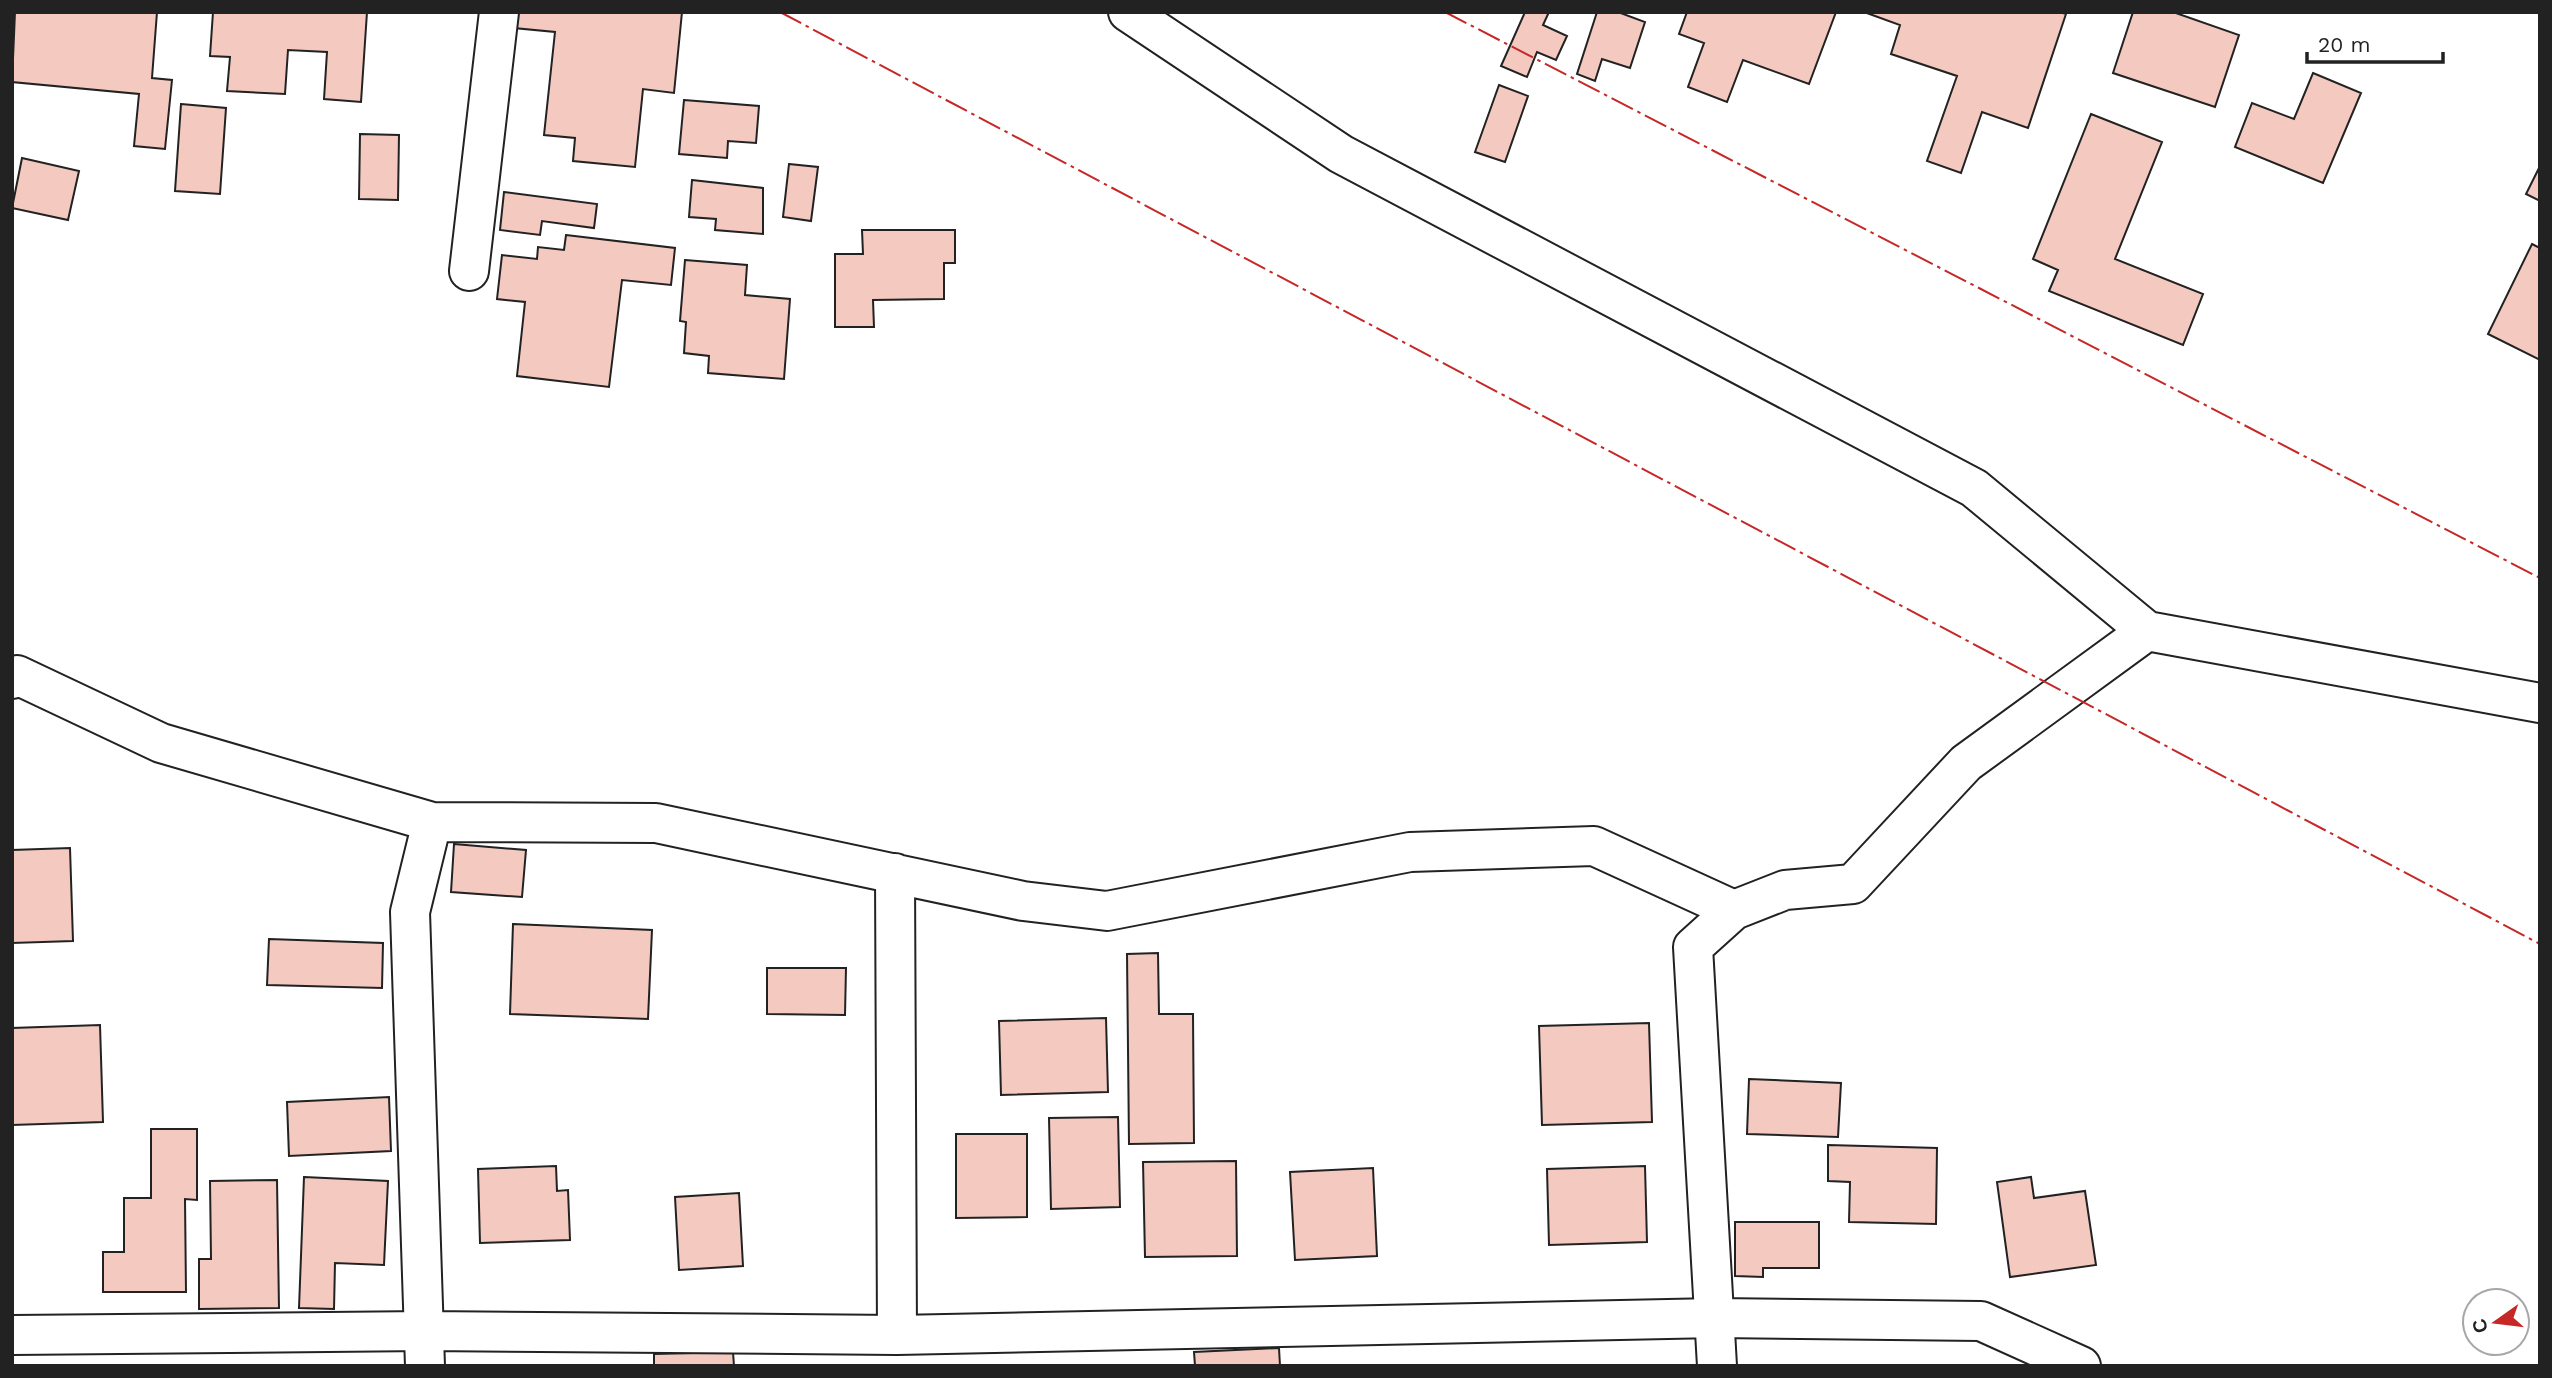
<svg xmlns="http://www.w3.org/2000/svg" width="2552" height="1378" viewBox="0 0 2552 1378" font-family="'Work Sans',sans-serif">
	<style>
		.building { fill: #f3c9c0; stroke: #222; stroke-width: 2 }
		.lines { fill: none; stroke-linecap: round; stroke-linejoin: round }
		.minor-casing { stroke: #222; stroke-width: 42 }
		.minor { stroke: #fff; stroke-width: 38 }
		.power { stroke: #c62828; stroke-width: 2; stroke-dasharray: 24 5 3.5 5; stroke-linecap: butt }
	</style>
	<rect width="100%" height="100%" fill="#fff"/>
	<!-- building -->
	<path class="building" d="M15,12H157L152,78L172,80L165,149L134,146L139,94L12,82Z
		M213,12H367L361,102L324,99L327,52L288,50L285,94L227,91L230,57L210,56Z
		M516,12H682L674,93L643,89L635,167L573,161L575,138L544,135L555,32L514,28Z
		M1525,12H1549L1543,25L1567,36L1556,60L1537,52L1527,77L1501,66Z
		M1597,12H1618L1645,22L1630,68L1602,59L1595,81L1577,74Z
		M1687,12H1836L1809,84L1743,60L1727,102L1688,87L1704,43L1679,34Z
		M1864,12H2060L2066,14L2028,128L1982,112L1961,173L1927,161L1957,76L1891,54L1900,25Z
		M2133,12H2173L2239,35L2215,107L2113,73Z
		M2313,73L2361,93L2323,183L2235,147L2252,103L2294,119Z
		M1499,85L1528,96L1505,162L1475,152Z
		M684,100L759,106L756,143L728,141L727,158L679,154Z
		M181,104L226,108L220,194L175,191Z
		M2091,114L2162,142L2115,259L2203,294L2183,345L2049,291L2058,270L2033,259Z
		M360,134L399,135L398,200L359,199Z
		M22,158L79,171L68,220L12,208Z
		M789,164L818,167L811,221L783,217Z
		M2540,166V201L2526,194Z
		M692,180L763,188V234L715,230L716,219L689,217Z
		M504,192L597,204L594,228L542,221L540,235L500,230Z
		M862,230H955V263H944V299L873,300L874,327H835V254H863Z
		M566,235L675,248L671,285L622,280L609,387L517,376L525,302L497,299L502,255L537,259L538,247L564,250Z
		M2532,244L2540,248V360L2488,334Z
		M685,260L747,265L745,295L790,299L784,379L708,373L709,356L684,353L686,322L680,321Z
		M454,844L526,850L522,897L451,892Z
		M70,848L73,941L12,943V850Z
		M513,924L652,930L648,1019L510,1014Z
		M269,939L383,943L382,988L267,985Z
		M1158,953L1159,1014H1193L1194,1143L1129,1144L1127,954Z
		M767,968H846L845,1015L767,1014Z
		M1106,1018L1108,1092L1001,1095L999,1021Z
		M1649,1023L1652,1122L1542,1125L1539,1026Z
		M100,1025L103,1122L12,1125V1028Z
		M1749,1079L1841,1083L1838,1137L1747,1134Z
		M389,1097L391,1151L289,1156L287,1102Z
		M1118,1117L1120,1207L1051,1209L1049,1118Z
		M151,1129H197V1200L185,1199L186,1292H103V1252H124V1198H151Z
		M956,1134H1027V1217L956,1218Z
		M1828,1145L1937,1148L1936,1224L1849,1222L1850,1182L1828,1181Z
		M1236,1161L1237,1256L1145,1257L1143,1162Z
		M556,1166L557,1191L568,1190L570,1240L480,1243L478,1169Z
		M1645,1166L1647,1242L1549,1245L1547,1169Z
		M1373,1168L1377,1256L1295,1260L1290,1172Z
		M304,1177L388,1181L384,1265L335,1263L334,1309L299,1308Z
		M2031,1177L2034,1198L2085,1191L2096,1265L2010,1277L1997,1182Z
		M277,1180L279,1308L199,1309V1259H211L210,1181Z
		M739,1193L743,1266L679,1270L675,1197Z
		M1735,1222H1819V1268H1763V1277L1735,1276Z
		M1279,1348L1280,1366H1195L1194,1352Z
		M733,1352L734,1366H654V1354Z"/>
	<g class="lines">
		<defs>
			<path id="minor" d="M1128,12L1341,154L1974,488L2147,631L2540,703
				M469,271L499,12
				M12,679L17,675L161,743L432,822L656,823L1023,901L1107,911L1410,852L1594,846L1734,910
				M895,873L897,1335
				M12,1335L425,1331L897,1335L1716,1318L1981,1321L2081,1366
				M425,1366L410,912L432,822
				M1717,1366L1693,947L1734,910L1785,890L1853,884L1966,763L2147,631"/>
		</defs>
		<!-- minor casing -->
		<use href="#minor" class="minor-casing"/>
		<!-- minor -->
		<use href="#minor" class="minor"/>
		<!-- power -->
		<path class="power" d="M780,12L2540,944
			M1445,12L2540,578"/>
	</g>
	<!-- border -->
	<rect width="2552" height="1378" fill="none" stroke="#222222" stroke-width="28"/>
	<!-- north arrow -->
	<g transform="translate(2496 1322) rotate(256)"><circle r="33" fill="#ffffff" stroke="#a7a7a7" stroke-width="2"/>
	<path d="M0-5L12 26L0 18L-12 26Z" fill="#c62828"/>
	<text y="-10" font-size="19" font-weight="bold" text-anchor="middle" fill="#222222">С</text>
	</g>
	<!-- scale -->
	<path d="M2307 52v10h136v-10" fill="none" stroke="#222222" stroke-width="3.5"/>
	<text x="2318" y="52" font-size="21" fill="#222222" stroke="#ffffff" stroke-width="5" paint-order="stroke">20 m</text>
</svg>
